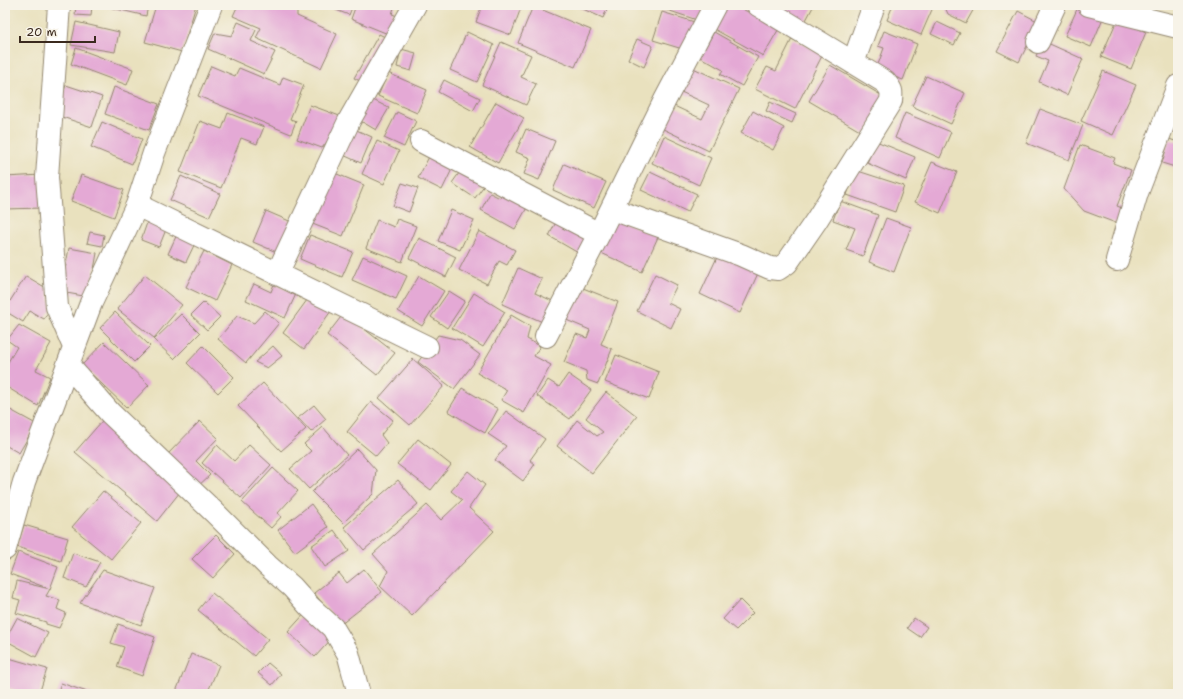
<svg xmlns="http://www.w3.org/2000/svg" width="1183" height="699" viewBox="0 0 1183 699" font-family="'Shantell Sans',sans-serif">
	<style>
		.building { fill: #e4a9d5 }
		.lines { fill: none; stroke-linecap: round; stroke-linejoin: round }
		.street-casing { stroke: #92866e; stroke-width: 24 }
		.street { stroke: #fff; stroke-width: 22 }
	</style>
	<rect width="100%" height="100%" fill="#f7f3e8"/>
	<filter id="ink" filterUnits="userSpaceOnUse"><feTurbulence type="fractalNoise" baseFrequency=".025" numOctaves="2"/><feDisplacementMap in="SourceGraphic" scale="8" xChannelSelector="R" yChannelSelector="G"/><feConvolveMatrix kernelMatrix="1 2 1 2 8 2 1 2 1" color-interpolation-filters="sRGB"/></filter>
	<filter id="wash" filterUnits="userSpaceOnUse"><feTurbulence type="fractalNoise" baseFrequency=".012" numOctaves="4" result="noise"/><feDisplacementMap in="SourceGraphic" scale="16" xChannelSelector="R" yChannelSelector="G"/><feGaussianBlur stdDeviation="0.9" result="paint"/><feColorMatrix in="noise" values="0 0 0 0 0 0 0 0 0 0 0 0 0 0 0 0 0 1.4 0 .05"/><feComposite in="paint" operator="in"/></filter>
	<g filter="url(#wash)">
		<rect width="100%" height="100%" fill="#e9e1be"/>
		<g id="blocks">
			<!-- building -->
			<path class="building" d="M76,5H92L91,16L75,15Z
				M100,5H148L146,16Z
				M156,5H196L182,52L145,42Z
				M238,5H297V16L337,34L321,68L256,38L261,28L233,16Z
				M323,5H353L349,15Z
				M356,5H395L392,14L400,17L393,36L351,19Z
				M482,5H522L511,35L476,22Z
				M574,5H609L603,18Z
				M652,5H705L700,21Z
				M724,5H735L748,12L753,9L781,25L763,56L712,28Z
				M783,5H814L805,22L780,9Z
				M893,5H934L921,35L887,20Z
				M944,5H976L966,23L948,14Z
				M533,6L591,30L575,67L518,43Z
				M1078,7L1103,18L1091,47L1065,36Z
				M1018,11L1039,22L1019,62L997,51Z
				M662,12L698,23L689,51L653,40Z
				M1117,20L1146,32L1131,69L1101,57Z
				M76,22L119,32L115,52L71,45Z
				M238,22L256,30L251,41L275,52L264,74L208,49L215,33L232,36Z
				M937,22L960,33L954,45L931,34Z
				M884,31L917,44L903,80L876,70L884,48L878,46Z
				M467,32L494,45L477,82L450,70Z
				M714,32L758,57L742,86L720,74L723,70L700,57Z
				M379,34L389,39L364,83L354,78Z
				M637,39L653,46L644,67L628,59Z
				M792,39L823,54L795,109L755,89L767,67L776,71Z
				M1043,41L1083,59L1067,95L1039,82L1048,61L1036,56Z
				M501,42L531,55L521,77L536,84L526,105L482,85Z
				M76,48L133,69L127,85L71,64Z
				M401,49L416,53L411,71L397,67Z
				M830,65L886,98L865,134L809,101Z
				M211,66L235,76L239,68L280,85L283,77L304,85L290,119L296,121L291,134L198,96Z
				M691,67L739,89L709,151L661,128L672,105L702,119L709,105L679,91Z
				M1103,71L1136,85L1113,135L1081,121Z
				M388,73L427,90L417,113L378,96Z
				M926,76L965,93L951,124L912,106Z
				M444,80L480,98L473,111L438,92Z
				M66,85L102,97L92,127L56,115Z
				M114,87L159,104L149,130L105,114Z
				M371,99L389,108L376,130L359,120Z
				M496,102L524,118L498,163L470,147Z
				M770,102L796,114L792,123L766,111Z
				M310,105L345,118L322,148L297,139Z
				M1040,109L1083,125L1069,160L1026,143Z
				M753,111L784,128L773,150L741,133Z
				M397,112L416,121L404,147L384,138Z
				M228,113L264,127L257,144L241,138L221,188L180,172L200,121L222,129Z
				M905,113L951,132L940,158L895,138Z
				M102,122L142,139L132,164L91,147Z
				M352,128L372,137L361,163L341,154Z
				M526,129L555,141L539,180L524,174L530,158L516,152Z
				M664,136L711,158L699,185L652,163Z
				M1169,139L1178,142V168L1162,163Z
				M377,141L399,151L384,184L362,174Z
				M876,141L915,157L906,180L867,163Z
				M1080,145L1115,158L1113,163L1131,170L1117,206L1127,210L1121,225L1084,211L1064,189Z
				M431,153L454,165L442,190L418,178Z
				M932,162L957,172L940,213L915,202Z
				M564,164L606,182L594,208L553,190Z
				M462,169L485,184L475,198L452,183Z
				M855,170L904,186L895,212L847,195Z
				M332,172L364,185L343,236L310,223Z
				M650,172L697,194L688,212L641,190Z
				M41,175L43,208L5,209V177Z
				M81,175L124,190L114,217L71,201Z
				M181,176L220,194L209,217L170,200Z
				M402,183L418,188L409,212L393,206Z
				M504,190L529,204L515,229L481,210L490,193L500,198Z
				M840,201L878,215L863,256L846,250L855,228L833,220Z
				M451,210L474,220L460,250L438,241Z
				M266,211L294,223L281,254L253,242Z
				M613,217L658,237L642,272L597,251Z
				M886,218L911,227L894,272L869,262Z
				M397,219L416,226L402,262L366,248L377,220L394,227Z
				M148,220L167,227L159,247L141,240Z
				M557,220L589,238L580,254L549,236Z
				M479,231L515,250L507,265L499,261L487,284L459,270Z
				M90,232L104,235L102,246L87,243Z
				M178,232L196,241L186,262L168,254Z
				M310,235L353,252L342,277L300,259Z
				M419,238L456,257L446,277L409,258Z
				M69,248L97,253L89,297L61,292Z
				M204,251L232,265L215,301L186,287Z
				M719,253L759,271L740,313L700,294Z
				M363,256L407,276L396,299L352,280Z
				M518,268L542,279L535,293L557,303L547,324L502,304Z
				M655,274L677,285L668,303L680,309L671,328L637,311Z
				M145,275L182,305L154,338L117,309Z
				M26,276L48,289L51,308L44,319L30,311L23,322L5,311V309Z
				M419,276L444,291L422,326L398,311Z
				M254,284L271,292L274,284L296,294L285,318L246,300Z
				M578,286L618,302L601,344L612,349L598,384L587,380L586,371L564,362L576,334L587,338L590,330L564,319Z
				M449,291L465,301L447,328L431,317Z
				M474,293L505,312L483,347L452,328Z
				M310,296L331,311L304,349L283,333Z
				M204,302L220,317L207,330L191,315Z
				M265,311L279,323L246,363L218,339L237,316L254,323Z
				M115,312L150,346L134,362L100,328Z
				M344,313L395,353L377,375L327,335Z
				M181,314L200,333L174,359L154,340Z
				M511,315L530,326L527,339L540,346L534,356L551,365L524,413L501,400L507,390L477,373Z
				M19,325L51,343L36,370L50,377L38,406L5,386V367L17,347L7,340Z
				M438,335L460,340L480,355L454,389L418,362Z
				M104,342L149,385L127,408L82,365Z
				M203,346L234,377L218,393L187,363Z
				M273,346L282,356L267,368L255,362Z
				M616,355L659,372L649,399L605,382Z
				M413,359L444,386L410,425L379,398Z
				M568,374L591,390L570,419L537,396L548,380L559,387Z
				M263,383L306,429L281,451L238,406Z
				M462,388L498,409L485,433L448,411Z
				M606,392L637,416L592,473L557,446L577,420L597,436L603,432L586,418Z
				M371,402L393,420L381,435L387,443L376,456L347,432Z
				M314,405L326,419L311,432L298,418Z
				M5,407L36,424L19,453L5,445Z
				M506,411L545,439L530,460L535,464L523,481L495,460L506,446L488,434Z
				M102,421L180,492L157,521L75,452Z
				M200,421L218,438L196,461L210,475L197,487L166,456Z
				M323,427L347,455L309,489L290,469L311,451L304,444Z
				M418,439L451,465L431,490L397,464Z
				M217,445L234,461L249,445L271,465L241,498L202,463Z
				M357,449L376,470L373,494L343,523L312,492Z
				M273,468L298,491L278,513L281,517L271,528L242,502Z
				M468,471L485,485L469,508L494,531L412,616L380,586L388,571L373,554L427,505L441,520L462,500L451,491Z
				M398,480L418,504L364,550L344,527Z
				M103,491L141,523L111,559L72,527Z
				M311,504L328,527L295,552L278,530Z
				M24,525L68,538L61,561L17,547Z
				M334,530L349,551L325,567L311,546Z
				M216,535L235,554L213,578L192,559Z
				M18,552L58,567L50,589L46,596L60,600L57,609L66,613L59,628L46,624V622L16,613L20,600L13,598L17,581L50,589L10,574Z
				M73,553L100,562L86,587L64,578Z
				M364,569L382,592L340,625L314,593L339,573L347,583Z
				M103,570L155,588L141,625L80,603Z
				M212,593L268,639L254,656L198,610Z
				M740,600L753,613L736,630L723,619Z
				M307,611L334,636L315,657L288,632Z
				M17,618L48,633L36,657L5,640Z
				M914,618L927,627L920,637L907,628Z
				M118,624L155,637L142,676L117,667L124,647L111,643Z
				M191,654L219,665L207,694H175Z
				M9,658L47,669L39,694H29L5,687V672Z
				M268,663L281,674L272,685L258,673Z
				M61,683L93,694H57Z"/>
		</g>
	</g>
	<g filter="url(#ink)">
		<use href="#blocks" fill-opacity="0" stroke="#92866e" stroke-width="1"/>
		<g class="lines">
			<defs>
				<path id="street" d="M59,5L47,177L57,307L74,347
					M1089,5L1178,27
					M1038,42L1055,5
					M853,63L874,5
					M421,141L599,234
					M137,205L427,347
					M612,209L741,255L770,268L778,269L787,263L816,221L891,101C892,91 892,90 885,82L758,5
					M1117,260L1137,193L1178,86
					M277,274L350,119L415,5
					M546,336L599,234L665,100L715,5
					M68,365L110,413L214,512L268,566L292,587L309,606L333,628L348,653L359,694
					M5,549L24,482L91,303L137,205L154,153L211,5"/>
			</defs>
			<!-- street casing -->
			<use href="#street" class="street-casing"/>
			<!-- street -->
			<use href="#street" class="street"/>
		</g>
	</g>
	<!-- margin -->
	<rect width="1183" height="699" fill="none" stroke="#f7f3e8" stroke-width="20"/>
	<!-- scale -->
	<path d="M20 36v6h75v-6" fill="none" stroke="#3b2a1e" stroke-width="2"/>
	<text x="26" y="36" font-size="12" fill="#3b2a1e" stroke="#f7f3e8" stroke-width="3" paint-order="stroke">20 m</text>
</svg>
